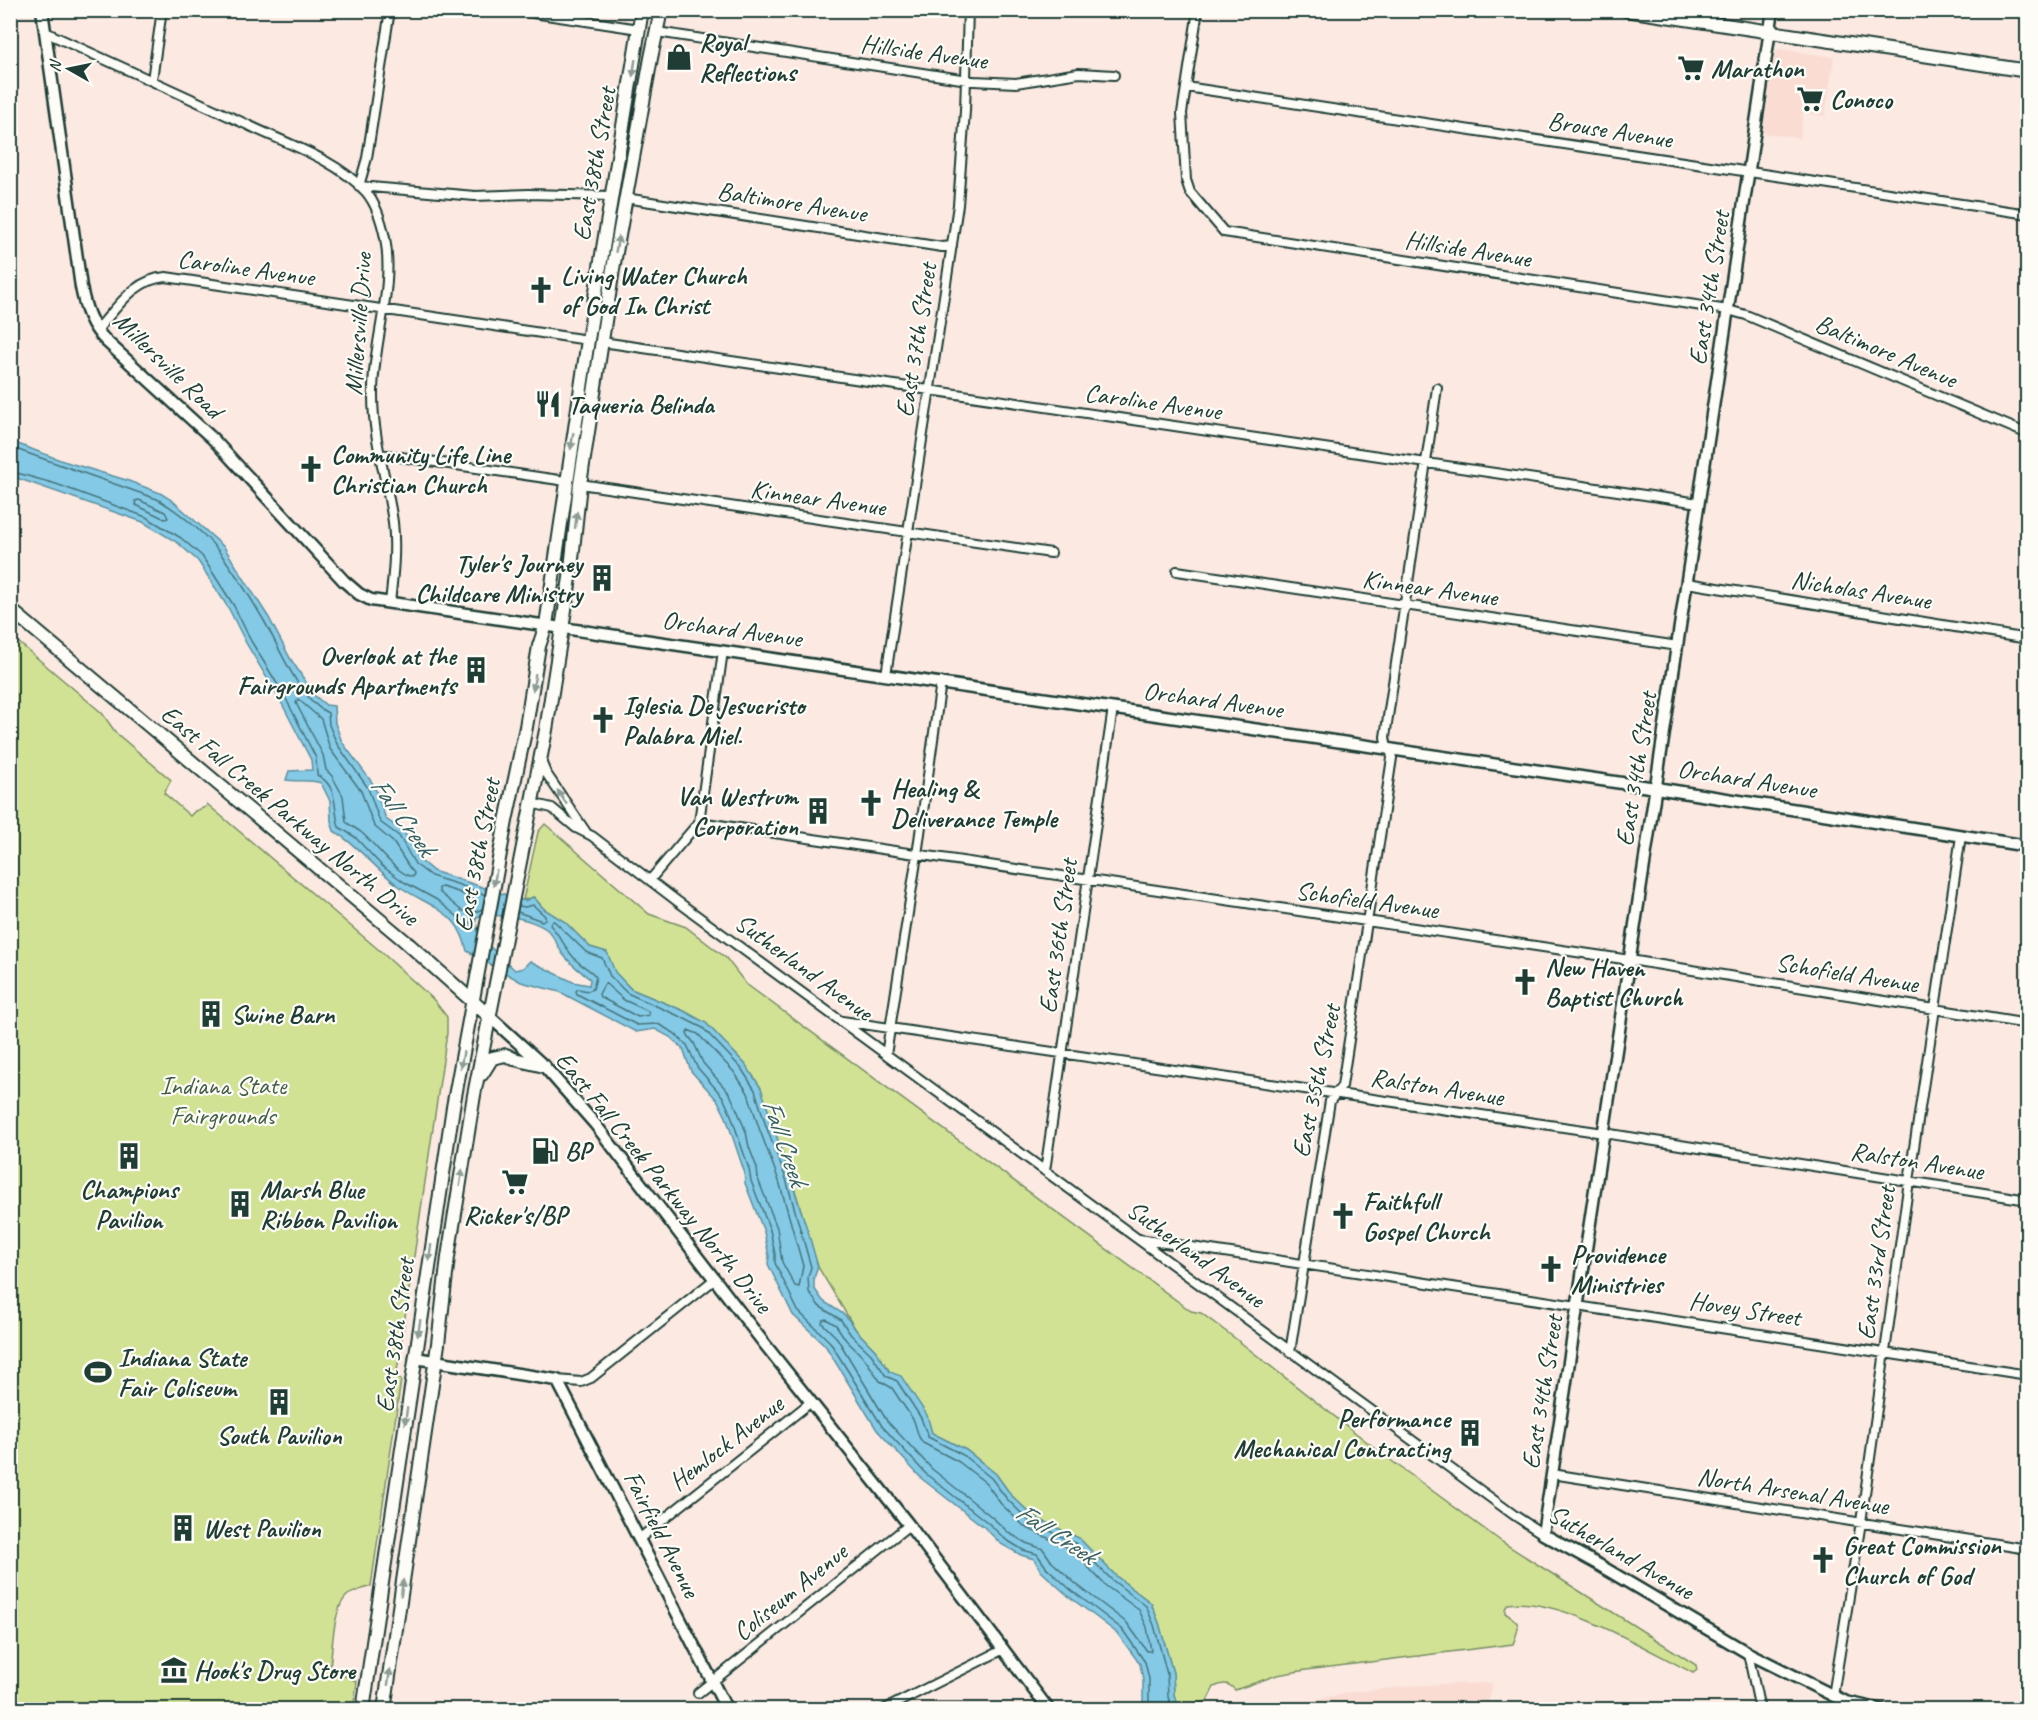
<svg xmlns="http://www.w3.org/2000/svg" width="2038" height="1720" viewBox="0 0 2038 1720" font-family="Caveat,sans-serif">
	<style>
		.built { fill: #fadcd3 }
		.green { fill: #d2e295; stroke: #789064; stroke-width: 1.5 }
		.water { fill: #84c9e6; stroke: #5c919f; stroke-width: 1.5; fill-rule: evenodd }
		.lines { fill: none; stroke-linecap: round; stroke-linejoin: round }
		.shore { stroke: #47757b; stroke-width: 1.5 }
		.street-casing { stroke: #1f3d34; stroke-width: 12 }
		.secondary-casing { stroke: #1f3d34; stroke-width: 15 }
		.primary-casing { stroke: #1f3d34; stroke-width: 16 }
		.street { stroke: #fdfcf7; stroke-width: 8 }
		.secondary { stroke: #fdfcf7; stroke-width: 10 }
		.primary { stroke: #fdfcf7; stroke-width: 12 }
		.oneway { fill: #8e9c96 }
		.labels { text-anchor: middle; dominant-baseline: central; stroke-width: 4.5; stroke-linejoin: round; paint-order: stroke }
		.poi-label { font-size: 26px; font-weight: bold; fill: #1f3d34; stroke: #fdfcf7; text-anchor: start }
		.street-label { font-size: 26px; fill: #1f3d34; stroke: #fdfcf7 }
		.park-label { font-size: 26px; fill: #435e47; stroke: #fdfcf7 }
		.water-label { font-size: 27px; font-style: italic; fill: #386060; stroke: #fdfcf7 }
	</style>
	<rect width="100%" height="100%" fill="#fbe9e2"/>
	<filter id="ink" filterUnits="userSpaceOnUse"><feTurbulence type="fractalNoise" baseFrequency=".0167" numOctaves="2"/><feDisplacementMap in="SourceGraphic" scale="12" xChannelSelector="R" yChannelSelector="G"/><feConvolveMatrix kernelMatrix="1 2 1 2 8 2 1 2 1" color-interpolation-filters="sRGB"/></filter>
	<g filter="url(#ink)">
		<!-- built -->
		<path class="built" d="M1780,49L1834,57L1825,116L1803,113L1800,138L1763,133L1775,52Z
			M1492,1683L1487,1709H1272L1352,1692L1422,1685Z"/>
		<!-- green -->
		<path class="green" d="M11,636L102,713L116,733L171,780L164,793L190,816L195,811L206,807L207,804L379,950L433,999L447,1017V1033L396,1378L401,1380L371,1586C364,1589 354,1591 348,1595C333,1606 332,1650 330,1669L357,1682L353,1709H11Z
			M545,824L649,914L686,927L726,958L746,984L1191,1311L1201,1313L1236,1339L1385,1456L1502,1542L1696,1665L1697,1670L1693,1673C1646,1649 1561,1597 1508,1604L1505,1609V1613C1522,1624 1520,1625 1513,1644L1306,1670L1277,1675L1235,1690C1228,1682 1223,1683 1214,1687L1207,1701L1180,1709L1174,1695L1173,1673L1159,1623L1151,1603L1116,1576L1079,1538L1034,1517L1011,1495L996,1474L966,1450L932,1433L926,1415L890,1372L875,1350L856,1330L818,1267L791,1177L771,1124L761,1088L745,1064L706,1023L684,1011L631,989L614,972L607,952L590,947L565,922L544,909L534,897L523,900L538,832Z"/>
		<!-- water -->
		<path class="water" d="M10,441L63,461L126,480L160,493L173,501L224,547L269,618L290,658L315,696L326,705L334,706L335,723L342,742L374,785L386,819L404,832L420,860L433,871L525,901L533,897L544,909L565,922L590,947L607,952L615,972L631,989L684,1011L706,1023L745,1064L761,1088L809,1235L818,1267L814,1278V1288L823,1301L845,1315L856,1330L875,1350L890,1372L901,1376L927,1415L932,1433L966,1450L996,1474L1011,1495L1034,1517L1079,1538L1116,1576L1151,1603L1159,1623L1173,1673L1174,1695L1180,1709H1143V1680L1140,1664L1117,1633L1067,1595L1041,1571L1034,1559L1021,1555L1001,1544L984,1527L922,1479L877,1430L825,1345L793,1315L768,1264L769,1256L764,1232L745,1183L744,1171L726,1117L718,1101L691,1071L683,1049L670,1037L655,1029L636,1032L560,992L521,982L467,951C464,940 461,930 453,921C438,905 416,899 399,886C375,869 359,846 334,831L331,821L330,801L321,783C309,779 298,782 286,780L289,771L312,770L311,760L279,698L246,643L229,609L198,561L178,543L143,522L11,476ZM481,915C502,915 528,917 546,929C554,935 557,945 562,953C570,964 580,971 590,979L589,985L573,982L530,961L523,968L515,970L485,942L482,934L476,927V918Z"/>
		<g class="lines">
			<!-- shore -->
			<path class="shore" d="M10,447L157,499C177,510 206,534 220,553C236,573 250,597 263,619C279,646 299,700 328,713L329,725L337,744L368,788L380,822L399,836L415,864L431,876L460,885L485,895
				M10,471L56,484L146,517L181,538L202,556L234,606L251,641L284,695L316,758L317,775C339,786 333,808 339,827L355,837L382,866L404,882L437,900L458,917L465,928L470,927L472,914L482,909
				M139,500L165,512L168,518L165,519L136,505L135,501Z
				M298,699L321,719L330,749L361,791L374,826L393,842L409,867L414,873L413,877C396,874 376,845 362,833C357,829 351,826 346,822L343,796L332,776L326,770L323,755L296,703Z
				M442,887L458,892L473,899L474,903L465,911H462L439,892V888Z
				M518,912L542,921L545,919V916L533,905L525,907L519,906
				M605,983L624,1000L648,1011L649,1015L638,1017L600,997L599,994Z
				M688,1030L698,1034L734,1072L748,1093L759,1128L779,1181L803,1266L799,1287L795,1286L782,1262L777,1228L758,1179L757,1168L749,1147L746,1132L738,1112L730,1094L703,1063L694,1043L687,1034Z
				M826,1319L836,1325L846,1340L865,1359L880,1381L892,1388L914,1421L919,1437L923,1443L959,1462L986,1483L1001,1504L1025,1527L1071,1549L1106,1586L1139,1610L1147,1627L1151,1651H1147L1127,1623L1076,1584L1052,1562L1043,1549L1026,1543L1009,1533L992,1517L932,1469L887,1421L837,1338L822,1323L823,1320Z
				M1149,1710V1679L1145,1662L1122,1629L1071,1590L1046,1567L1037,1554L1023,1550L1005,1539L987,1522L926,1474L882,1426L830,1342L798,1311L775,1263V1254L770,1230L751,1181L749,1169L731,1115L723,1097L697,1067L687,1045L674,1033L658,1024L637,1025L577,994L576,991L578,989L588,991L593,989L596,977C591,970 583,967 577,961C566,951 561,936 550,925L551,922L554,921L586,952L602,958L610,976L627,993L681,1017L703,1028L741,1068L755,1090L766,1126L786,1179L811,1267L808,1277L809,1292L819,1306L841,1320L851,1335L871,1354L886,1376L897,1381L921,1418L928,1437L963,1455L991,1478L1007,1499L1029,1521L1075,1543L1112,1580L1146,1606L1154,1625L1167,1674L1168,1697L1173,1710"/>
			<defs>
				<path id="street" d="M390,10L367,158L359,186L475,196L528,194L611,196
					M513,10L639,29
					M1198,10L1182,113L1186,180L1190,192L1224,232L1728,310L1746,315L2028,434
					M45,32C113,63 180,94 248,125C287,144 336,159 366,192C376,204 382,223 385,238C395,290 372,344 373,396C373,439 387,480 393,522C396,549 393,576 390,603
					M657,32L974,81L1016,83L1079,73L1114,75
					M152,80L162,10
					M1186,87L2028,214
					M625,198L942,247L952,246
					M97,330C117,308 134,279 166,277L588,340
					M602,342L1699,503
					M380,454L566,481
					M580,484L1051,553
					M1177,571L1678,646
					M1687,583L2028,639
					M886,675L958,205L965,111L968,10
					M1387,748L1385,737L1437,388
					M541,761L546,773L586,832
					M531,803L552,808L576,828L592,836L677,901L1514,1515L1543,1534
					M699,822L1630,960L2028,1024
					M650,880L699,822L723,651
					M842,1021L1604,1133L2028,1200
					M886,1055L917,855L941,682
					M1045,1171L1113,708
					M1139,1239L2028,1375
					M1290,1352L1330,1101L1342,1086L1392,758L1390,748
					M557,1380L581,1382L591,1378L715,1279
					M1552,1474L2028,1549
					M639,1539L811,1402
					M1748,1653L1760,1710
					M698,1693L909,1525
					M1833,1696L1861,1522L1909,1181L1961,836
					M883,1710L1004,1649"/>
				<path id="secondary" d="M42,10L81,287C85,308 91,326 106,341L213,439L344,581L359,594L371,600L1656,788L2028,846
					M1773,10L1543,1534L1599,1565L1748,1653L1846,1702L1882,1710
					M490,1017L544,1066L595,1124L763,1342L909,1525L1049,1710
					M415,1358L557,1380L727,1710"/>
				<path id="primary" d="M1626,10L2028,71
					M10,609L405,941L490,1017
					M482,1074L492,1058L506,1055L514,1059L544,1066
					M363,1710L453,1107L506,821L526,727L539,646L546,625L588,340L642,10
					M384,1710L438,1344L448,1257L474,1095L546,730L570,578L580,484L613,269L651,58L661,10"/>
			</defs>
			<!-- street casing -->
			<use href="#street" class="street-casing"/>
			<!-- secondary casing -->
			<use href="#secondary" class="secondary-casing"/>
			<!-- primary casing -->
			<use href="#primary" class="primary-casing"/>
			<!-- street -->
			<use href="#street" class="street"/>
			<!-- secondary -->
			<use href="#secondary" class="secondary"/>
			<!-- primary -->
			<use href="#primary" class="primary"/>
		</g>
		<!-- one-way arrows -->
		<defs><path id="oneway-solid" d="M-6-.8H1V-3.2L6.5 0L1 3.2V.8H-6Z" transform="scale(1.5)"/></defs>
		<g class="oneway">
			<use href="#oneway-solid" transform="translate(634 68) rotate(99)"/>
			<use href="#oneway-solid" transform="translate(617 244) rotate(-80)"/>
			<use href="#oneway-solid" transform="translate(572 441) rotate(99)"/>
			<use href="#oneway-solid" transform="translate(576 520) rotate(-83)"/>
			<use href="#oneway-solid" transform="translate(534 682) rotate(99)"/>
			<use href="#oneway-solid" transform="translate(562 797) rotate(-123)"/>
			<use href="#oneway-solid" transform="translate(495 878) rotate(100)"/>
			<use href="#oneway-solid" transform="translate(462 1060) rotate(100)"/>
			<use href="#oneway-solid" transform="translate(461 1178) rotate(-81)"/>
			<use href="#oneway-solid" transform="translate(430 1253) rotate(98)"/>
			<use href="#oneway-solid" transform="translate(419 1328) rotate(99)"/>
			<use href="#oneway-solid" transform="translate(406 1416) rotate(98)"/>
			<use href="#oneway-solid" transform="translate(402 1588) rotate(-82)"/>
			<use href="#oneway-solid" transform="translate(389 1677) rotate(-82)"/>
		</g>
	</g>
	<!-- icons -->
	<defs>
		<symbol id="shop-bare" viewBox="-9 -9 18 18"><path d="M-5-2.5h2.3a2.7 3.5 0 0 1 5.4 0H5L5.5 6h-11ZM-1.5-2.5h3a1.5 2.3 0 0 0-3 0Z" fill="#1f3d34" stroke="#fdfcf7" stroke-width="2.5" paint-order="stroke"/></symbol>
		<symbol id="supermarket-bare" viewBox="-9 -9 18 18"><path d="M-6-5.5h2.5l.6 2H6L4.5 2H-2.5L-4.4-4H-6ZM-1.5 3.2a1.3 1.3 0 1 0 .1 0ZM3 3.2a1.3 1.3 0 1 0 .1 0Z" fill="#1f3d34" stroke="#fdfcf7" stroke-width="2.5" paint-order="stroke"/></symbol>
		<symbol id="church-bare" viewBox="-9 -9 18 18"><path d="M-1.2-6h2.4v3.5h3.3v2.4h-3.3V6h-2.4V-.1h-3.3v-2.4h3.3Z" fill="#1f3d34" stroke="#fdfcf7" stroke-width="2.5" paint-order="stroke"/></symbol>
		<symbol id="restaurant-bare" viewBox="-9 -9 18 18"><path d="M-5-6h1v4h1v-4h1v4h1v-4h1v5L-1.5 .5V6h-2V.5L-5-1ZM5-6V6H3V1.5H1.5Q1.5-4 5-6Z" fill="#1f3d34" stroke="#fdfcf7" stroke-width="2.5" paint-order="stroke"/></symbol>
		<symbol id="building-bare" viewBox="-9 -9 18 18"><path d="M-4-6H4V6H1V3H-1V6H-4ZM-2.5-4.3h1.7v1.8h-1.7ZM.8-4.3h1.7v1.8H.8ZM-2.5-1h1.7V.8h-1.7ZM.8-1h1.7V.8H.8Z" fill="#1f3d34" stroke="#fdfcf7" stroke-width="2.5" paint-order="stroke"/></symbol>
		<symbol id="fuel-bare" viewBox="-9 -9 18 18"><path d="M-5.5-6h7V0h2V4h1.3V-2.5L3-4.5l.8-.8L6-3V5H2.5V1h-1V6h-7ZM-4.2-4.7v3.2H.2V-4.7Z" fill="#1f3d34" stroke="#fdfcf7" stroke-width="2.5" paint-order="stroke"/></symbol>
		<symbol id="stadium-bare" viewBox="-9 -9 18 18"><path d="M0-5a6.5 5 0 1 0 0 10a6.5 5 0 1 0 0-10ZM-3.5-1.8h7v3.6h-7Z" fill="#1f3d34" stroke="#fdfcf7" stroke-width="2.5" paint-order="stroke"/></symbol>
		<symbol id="museum-bare" viewBox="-9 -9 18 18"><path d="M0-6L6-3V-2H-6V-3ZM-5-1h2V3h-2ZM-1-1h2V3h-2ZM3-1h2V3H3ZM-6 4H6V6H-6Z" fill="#1f3d34" stroke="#fdfcf7" stroke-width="2.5" paint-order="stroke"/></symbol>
	</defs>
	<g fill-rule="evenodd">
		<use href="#shop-bare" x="660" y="38" width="38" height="38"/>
		<use href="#supermarket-bare" x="1672" y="49" width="38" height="38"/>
		<use href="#supermarket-bare" x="1791" y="80" width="38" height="38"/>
		<use href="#church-bare" x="522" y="271" width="38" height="38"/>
		<use href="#restaurant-bare" x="529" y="385" width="38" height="38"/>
		<use href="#church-bare" x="292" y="450" width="38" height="38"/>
		<use href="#building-bare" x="583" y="559" width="38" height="38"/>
		<use href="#building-bare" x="457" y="651" width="38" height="38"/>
		<use href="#church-bare" x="584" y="701" width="38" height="38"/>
		<use href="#church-bare" x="852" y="784" width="38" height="38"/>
		<use href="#building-bare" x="799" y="792" width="38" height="38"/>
		<use href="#church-bare" x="1506" y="963" width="38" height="38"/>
		<use href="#building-bare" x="192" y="995" width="38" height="38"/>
		<use href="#fuel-bare" x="526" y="1132" width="38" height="38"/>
		<use href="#building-bare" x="110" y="1137" width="38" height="38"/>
		<use href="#supermarket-bare" x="496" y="1163" width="38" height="38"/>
		<use href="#building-bare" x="221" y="1185" width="38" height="38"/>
		<use href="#church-bare" x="1324" y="1197" width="38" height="38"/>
		<use href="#church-bare" x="1532" y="1250" width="38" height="38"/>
		<use href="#stadium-bare" x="79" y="1353" width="38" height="38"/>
		<use href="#building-bare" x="260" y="1383" width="38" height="38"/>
		<use href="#building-bare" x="1451" y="1414" width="38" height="38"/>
		<use href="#building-bare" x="164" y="1509" width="38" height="38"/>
		<use href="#church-bare" x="1804" y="1541" width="38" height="38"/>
		<use href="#museum-bare" x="155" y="1651" width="38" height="38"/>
	</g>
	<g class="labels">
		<!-- poi labels -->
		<g class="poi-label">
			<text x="699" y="42">Royal<tspan x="699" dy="30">Reflections</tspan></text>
			<text x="1711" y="68">Marathon</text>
			<text x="1830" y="99">Conoco</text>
			<text x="561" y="275">Living Water Church<tspan x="561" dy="30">of God In Christ</tspan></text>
			<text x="568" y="404">Taqueria Belinda</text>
			<text x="331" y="454">Community Life Line<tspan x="331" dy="30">Christian Church</tspan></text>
			<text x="582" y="563" text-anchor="end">Tyler's Journey<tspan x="582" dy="30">Childcare Ministry</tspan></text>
			<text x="456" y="655" text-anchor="end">Overlook at the<tspan x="456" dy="30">Fairgrounds Apartments</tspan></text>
			<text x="623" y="705">Iglesia De Jesucristo<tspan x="623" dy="30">Palabra Miel.</tspan></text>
			<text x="891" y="788">Healing &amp;<tspan x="891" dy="30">Deliverance Temple</tspan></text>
			<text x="798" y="796" text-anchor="end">Van Westrum<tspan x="798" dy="30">Corporation</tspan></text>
			<text x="1545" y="967">New Haven<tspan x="1545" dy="30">Baptist Church</tspan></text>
			<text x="231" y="1014">Swine Barn</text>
			<text x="565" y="1151">BP</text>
			<text x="129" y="1189" text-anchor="middle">Champions<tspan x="129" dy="30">Pavilion</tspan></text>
			<text x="260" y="1189">Marsh Blue<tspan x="260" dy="30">Ribbon Pavilion</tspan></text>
			<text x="1363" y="1201">Faithfull<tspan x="1363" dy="30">Gospel Church</tspan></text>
			<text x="515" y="1215" text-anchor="middle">Ricker's/BP</text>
			<text x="1571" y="1254">Providence<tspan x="1571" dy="30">Ministries</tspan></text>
			<text x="118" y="1357">Indiana State<tspan x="118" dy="30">Fair Coliseum</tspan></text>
			<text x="1450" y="1418" text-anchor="end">Performance<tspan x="1450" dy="30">Mechanical Contracting</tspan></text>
			<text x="279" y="1435" text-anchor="middle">South Pavilion</text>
			<text x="203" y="1528">West Pavilion</text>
			<text x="1843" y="1545">Great Commission<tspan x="1843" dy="30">Church of God</tspan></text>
			<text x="194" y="1670">Hook's Drug Store</text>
		</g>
		<!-- street labels -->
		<g class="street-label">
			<text transform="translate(924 52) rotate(8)">Hillside Avenue</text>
			<text transform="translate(1610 130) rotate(9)">Brouse Avenue</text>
			<text transform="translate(594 164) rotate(-80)">East 38th Street</text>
			<text transform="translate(792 202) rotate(9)">Baltimore Avenue</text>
			<text transform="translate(1468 249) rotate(9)">Hillside Avenue</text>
			<text transform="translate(246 268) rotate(8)">Caroline Avenue</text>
			<text transform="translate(1709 288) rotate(-81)">East 34th Street</text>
			<text transform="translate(358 324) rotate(-86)">Millersville Drive</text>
			<text transform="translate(916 340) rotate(-81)">East 37th Street</text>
			<text transform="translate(1886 351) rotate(23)">Baltimore Avenue</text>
			<text transform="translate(168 365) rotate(44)">Millersville Road</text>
			<text transform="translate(1153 402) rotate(8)">Caroline Avenue</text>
			<text transform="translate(818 498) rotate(8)">Kinnear Avenue</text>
			<text transform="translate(1430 588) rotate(8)">Kinnear Avenue</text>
			<text transform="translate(1861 590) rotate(9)">Nicholas Avenue</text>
			<text transform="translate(732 629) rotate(8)">Orchard Avenue</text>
			<text transform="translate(1213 700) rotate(8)">Orchard Avenue</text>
			<text transform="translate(1636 769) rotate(-81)">East 34th Street</text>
			<text transform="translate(1747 779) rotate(9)">Orchard Avenue</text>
			<text transform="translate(290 815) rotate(40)">East Fall Creek Parkway North Drive</text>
			<text transform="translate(477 855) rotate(-79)">East 38th Street</text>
			<text transform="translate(1367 900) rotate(8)">Schofield Avenue</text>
			<text transform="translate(1058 936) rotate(-82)">East 36th Street</text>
			<text transform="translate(804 967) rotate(36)">Sutherland Avenue</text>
			<text transform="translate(1847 973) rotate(9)">Schofield Avenue</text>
			<text transform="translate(1316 1081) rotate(-78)">East 35th Street</text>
			<text transform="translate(1437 1087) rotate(9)">Ralston Avenue</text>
			<text transform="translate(1917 1161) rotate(9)">Ralston Avenue</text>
			<text transform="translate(664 1182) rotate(51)">East Fall Creek Parkway North Drive</text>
			<text transform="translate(1196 1254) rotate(36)">Sutherland Avenue</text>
			<text transform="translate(1876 1263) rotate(-82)">East 33rd Street</text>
			<text transform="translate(1745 1309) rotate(9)">Hovey Street</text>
			<text transform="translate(395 1335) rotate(-82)">East 38th Street</text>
			<text transform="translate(1542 1392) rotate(-81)">East 34th Street</text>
			<text transform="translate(726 1443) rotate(-38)">Hemlock Avenue</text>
			<text transform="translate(1793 1491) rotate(9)">North Arsenal Avenue</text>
			<text transform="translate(662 1534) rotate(63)">Fairfield Avenue</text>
			<text transform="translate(1621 1552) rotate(30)">Sutherland Avenue</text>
			<text transform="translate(790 1592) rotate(-39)">Coliseum Avenue</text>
		</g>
		<!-- park labels -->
		<g class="park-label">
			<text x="223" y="1085">Indiana State<tspan x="223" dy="30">Fairgrounds</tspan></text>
		</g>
		<!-- water labels -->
		<g class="water-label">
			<text transform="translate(403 816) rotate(54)">Fall Creek</text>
			<text transform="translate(785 1142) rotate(71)">Fall Creek</text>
			<text transform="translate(1056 1533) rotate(33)">Fall Creek</text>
		</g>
	</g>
	<!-- margin -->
	<rect width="2038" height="1720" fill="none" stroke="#fdfcf7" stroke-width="36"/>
	<rect x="18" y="18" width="2002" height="1684" fill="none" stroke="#1f3d34" stroke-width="2" filter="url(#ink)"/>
	<!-- north arrow -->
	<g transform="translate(69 69) rotate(279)" stroke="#fdfcf7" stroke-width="4.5" paint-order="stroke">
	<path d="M0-4.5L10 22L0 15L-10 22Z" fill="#1f3d34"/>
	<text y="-9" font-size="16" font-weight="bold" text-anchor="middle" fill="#1f3d34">N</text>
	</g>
</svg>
